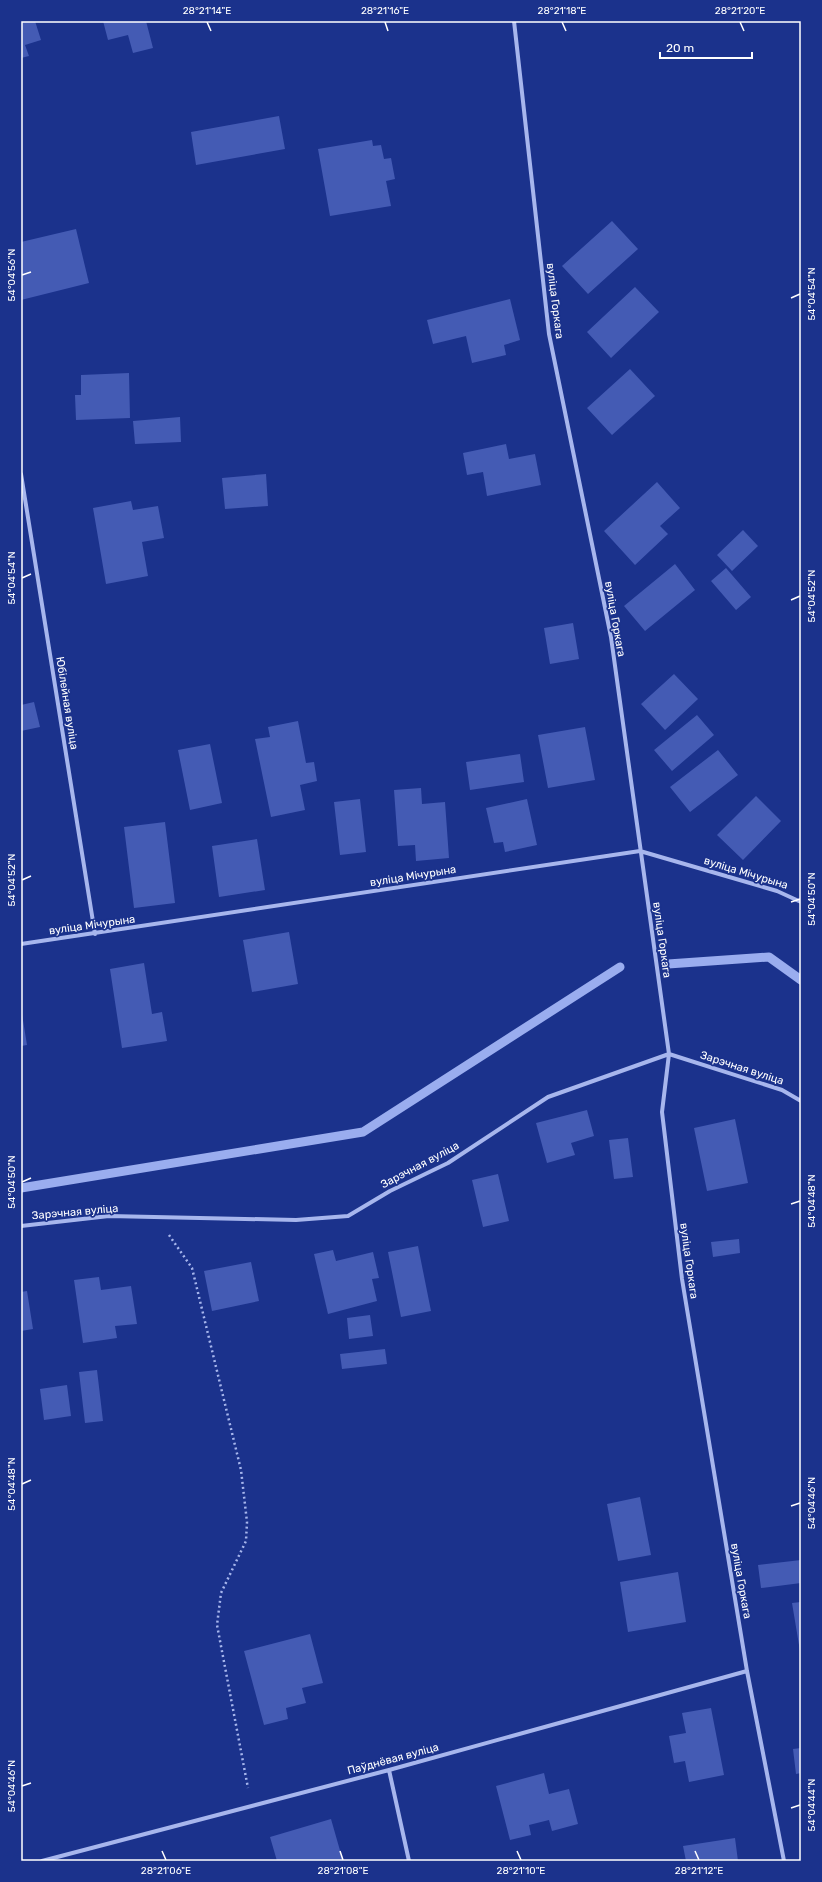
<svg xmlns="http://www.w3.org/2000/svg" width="822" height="1882" viewBox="0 0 822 1882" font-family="Rubik,sans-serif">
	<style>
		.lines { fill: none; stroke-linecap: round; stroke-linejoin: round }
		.stream { stroke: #9aadef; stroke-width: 9 }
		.building { fill: #445bb4 }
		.path { stroke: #a7b6ed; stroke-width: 2.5; stroke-dasharray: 2 3; stroke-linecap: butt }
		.minor { stroke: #a7b6ed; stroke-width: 4 }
		.ticks { fill: none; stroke: #fff; stroke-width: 1.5 }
		.labels { text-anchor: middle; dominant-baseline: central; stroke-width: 3.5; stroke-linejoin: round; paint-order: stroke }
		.street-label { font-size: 11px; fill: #fff; stroke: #1b328c }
		.neatline { fill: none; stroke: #fff; stroke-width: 1.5 }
		.ticks-label { font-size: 10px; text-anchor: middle; fill: #fff }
	</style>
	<rect width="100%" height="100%" fill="#1b328c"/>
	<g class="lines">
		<!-- stream -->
		<path class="stream" d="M668,964L769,957L801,980
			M21,1188L363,1132L620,967"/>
	</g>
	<!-- building -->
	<path class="building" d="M21,21H35L41,40L25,45L29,56L21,58Z
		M103,21H146L153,48L133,53L128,35L108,40Z
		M279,116L285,149L196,165L191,132Z
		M372,140L373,146L381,145L384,159L391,158L395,179L386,181L391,206L330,216L318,149Z
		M612,221L638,249L588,294L562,266Z
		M76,229L89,283L21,300V242Z
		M635,287L659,312L611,358L587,332Z
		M510,299L520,340L504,345L506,355L472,363L466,336L433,344L427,320Z
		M630,369L655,396L612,435L587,408Z
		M129,373L130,418L76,420L75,395H81V375Z
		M180,417L181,442L135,444L133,421Z
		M506,444L509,459L535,454L541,485L487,496L483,472L467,475L463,453Z
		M266,474L268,506L225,509L222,478Z
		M657,482L680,508L660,526L668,534L635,565L604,531Z
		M131,501L133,510L158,506L164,538L142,542L148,576L106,584L93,508Z
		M743,530L758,546L732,571L717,555Z
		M675,564L695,590L645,631L624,606Z
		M726,568L751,597L736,610L711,581Z
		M573,623L579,659L550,664L544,628Z
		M674,674L698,699L665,730L641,704Z
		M34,702L40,727L21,731V705Z
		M697,715L714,735L672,771L654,750Z
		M298,721L306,763L314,762L317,781L300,785L305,810L271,817L255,739L270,737L268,727Z
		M585,727L595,780L548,788L538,735Z
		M210,744L222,803L190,810L178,750Z
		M718,750L738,775L690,812L670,787Z
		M520,754L524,782L470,790L466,762Z
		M421,788L422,804L445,802L449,858L416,861L415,845L398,846L394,790Z
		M756,796L781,821L743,860L717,835Z
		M360,799L366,852L340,855L334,802Z
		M527,799L537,845L505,852L503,842L494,843L486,808Z
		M165,822L175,903L134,908L124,827Z
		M257,839L265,890L219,897L212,846Z
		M289,932L298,984L252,992L243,940Z
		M144,963L152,1014L162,1012L167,1041L122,1048L110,969Z
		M21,1008L27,1045L21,1046Z
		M587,1110L594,1136L571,1143L575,1155L547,1163L536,1123Z
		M735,1119L748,1183L707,1191L694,1128Z
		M628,1138L633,1177L614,1179L609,1140Z
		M498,1174L509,1221L483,1227L472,1180Z
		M739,1239L740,1253L713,1257L711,1242Z
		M418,1246L431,1311L401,1317L388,1252Z
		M333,1250L336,1261L373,1252L379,1278L372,1279L377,1301L328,1314L314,1254Z
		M251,1262L259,1301L212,1311L204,1271Z
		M99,1277L101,1290L131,1286L137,1324L115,1326L117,1338L83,1343L74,1280Z
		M27,1291L33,1329L21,1331V1292Z
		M370,1315L373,1336L349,1339L347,1318Z
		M385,1349L387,1364L342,1369L340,1354Z
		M97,1370L103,1421L85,1423L79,1372Z
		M67,1385L71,1416L44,1420L40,1389Z
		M640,1497L651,1555L618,1561L607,1504Z
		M801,1560V1583L761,1588L758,1565Z
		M678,1572L686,1622L628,1632L620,1582Z
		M801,1602V1651H800L792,1603Z
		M310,1634L323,1683L302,1688L306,1703L286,1708L288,1719L264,1725L244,1651Z
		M711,1708L724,1775L689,1782L685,1761L674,1763L669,1736L686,1733L682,1713Z
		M801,1748V1773L796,1774L793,1749Z
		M544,1773L549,1794L569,1789L578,1824L552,1831L549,1820L529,1825L531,1835L510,1840L496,1786Z
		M331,1819L343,1861H277L270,1837Z
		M735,1838L738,1861H686L683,1846Z"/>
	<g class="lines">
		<!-- path -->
		<path class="path" d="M169,1235L192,1268L241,1470L247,1522L246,1541L221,1593L217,1625L248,1788"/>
		<!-- minor -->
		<path class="minor" d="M514,21L549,334L611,637L669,1054L662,1112L682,1279L747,1671L784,1861
			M21,474L95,934
			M21,944L640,851L777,891L801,902
			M21,1226L109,1216L296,1220L348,1216L390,1191L448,1163L548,1097L669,1054L782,1090L801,1101
			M389,1770L409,1861
			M42,1861L389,1770L747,1671"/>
	</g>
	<!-- ticks -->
	<path class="ticks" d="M207,22L211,31M385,22L388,31M562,22L566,31M740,22L744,31M22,275L31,272M791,298L800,294M22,578L31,574M791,600L800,596M22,880L31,876M791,902L800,899M22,1182L31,1178M791,1204L800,1201M22,1484L31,1480M791,1506L800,1503M22,1786L31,1783M791,1808L800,1805M162,1851L166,1860M340,1851L343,1860M517,1851L521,1860M695,1851L699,1860"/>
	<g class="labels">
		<!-- street labels -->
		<g class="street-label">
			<text transform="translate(555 301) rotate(83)">вуліца Горкага</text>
			<text transform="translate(615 619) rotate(80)">вуліца Горкага</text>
			<text transform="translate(67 703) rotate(81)">Юбілейная вуліца</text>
			<text transform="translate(746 873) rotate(17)">вуліца Мічурына</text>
			<text transform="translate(413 876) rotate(-9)">вуліца Мічурына</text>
			<text transform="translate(92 925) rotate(-8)">вуліца Мічурына</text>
			<text transform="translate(662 940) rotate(82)">вуліца Горкага</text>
			<text transform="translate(742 1068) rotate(18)">Зарэчная вуліца</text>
			<text transform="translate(420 1165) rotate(-28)">Зарэчная вуліца</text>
			<text transform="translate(75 1212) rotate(-5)">Зарэчная вуліца</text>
			<text transform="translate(689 1261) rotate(82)">вуліца Горкага</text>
			<text transform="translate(741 1581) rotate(80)">вуліца Горкага</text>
			<text transform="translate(393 1759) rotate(-15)">Паўднёвая вуліца</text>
		</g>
	</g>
	<!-- border -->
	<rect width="822" height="1882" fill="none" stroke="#1b328c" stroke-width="44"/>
	<!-- scale -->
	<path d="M660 52v6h92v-6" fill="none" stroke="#ffffff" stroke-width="2"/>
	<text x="666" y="52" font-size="12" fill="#ffffff" stroke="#1b328c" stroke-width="3" paint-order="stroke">20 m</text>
	<rect x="22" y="22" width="778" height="1838" class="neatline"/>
	<g class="ticks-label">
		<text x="207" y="14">28°21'14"E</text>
		<text x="385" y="14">28°21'16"E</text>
		<text x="562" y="14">28°21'18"E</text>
		<text x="740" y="14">28°21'20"E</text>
		<text transform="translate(11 275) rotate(-90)" y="4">54°04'56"N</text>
		<text transform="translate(811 294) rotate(-90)" y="4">54°04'54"N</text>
		<text transform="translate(11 578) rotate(-90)" y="4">54°04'54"N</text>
		<text transform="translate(811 596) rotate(-90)" y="4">54°04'52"N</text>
		<text transform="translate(11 880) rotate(-90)" y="4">54°04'52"N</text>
		<text transform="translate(811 899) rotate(-90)" y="4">54°04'50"N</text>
		<text transform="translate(11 1182) rotate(-90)" y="4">54°04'50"N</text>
		<text transform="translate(811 1201) rotate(-90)" y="4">54°04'48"N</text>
		<text transform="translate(11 1484) rotate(-90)" y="4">54°04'48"N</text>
		<text transform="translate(811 1503) rotate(-90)" y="4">54°04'46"N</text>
		<text transform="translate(11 1786) rotate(-90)" y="4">54°04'46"N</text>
		<text transform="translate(811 1805) rotate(-90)" y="4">54°04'44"N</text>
		<text x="166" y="1874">28°21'06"E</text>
		<text x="343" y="1874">28°21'08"E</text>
		<text x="521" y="1874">28°21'10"E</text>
		<text x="699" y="1874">28°21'12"E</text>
	</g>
</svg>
